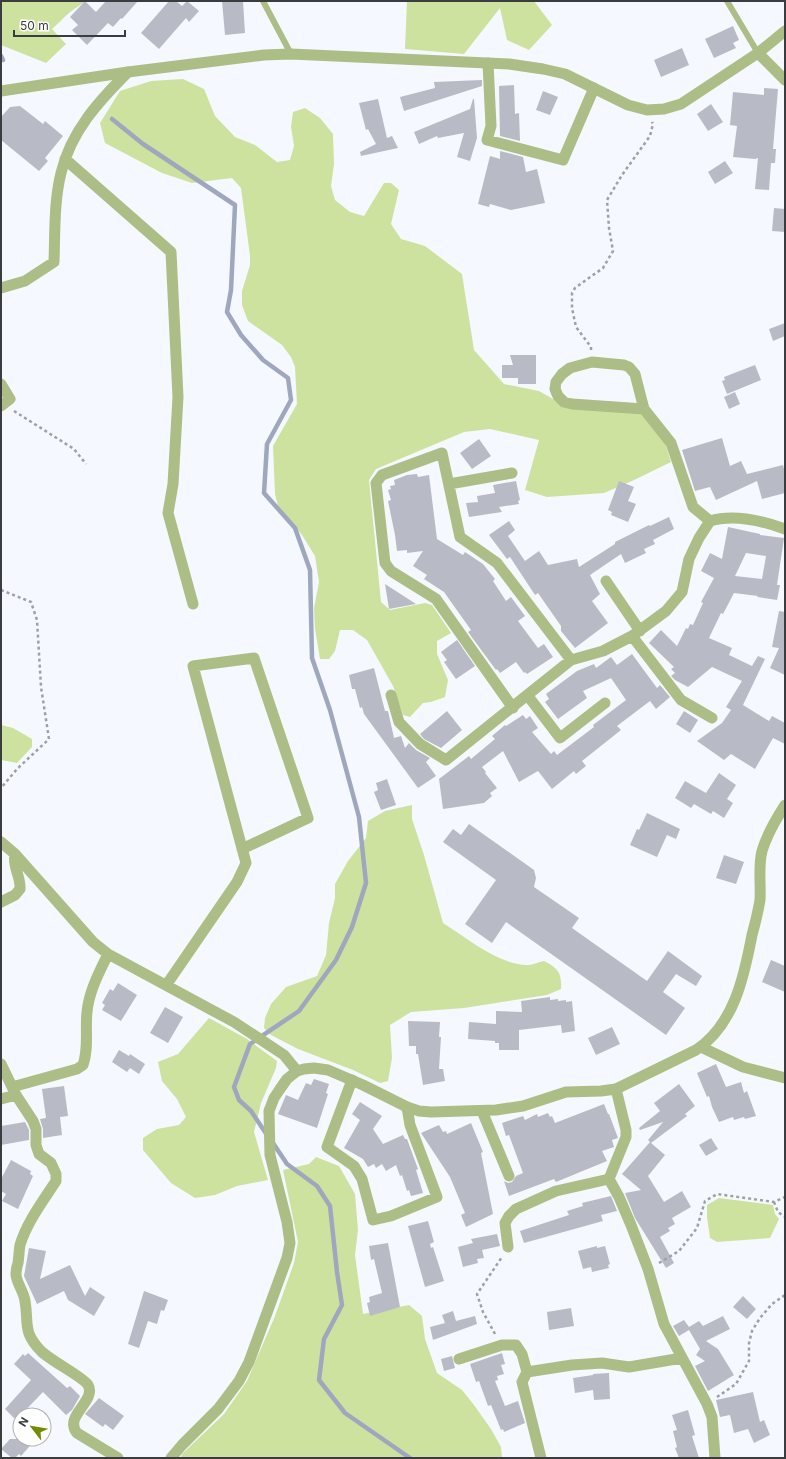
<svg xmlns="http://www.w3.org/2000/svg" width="786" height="1459" viewBox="0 0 786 1459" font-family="Inter,sans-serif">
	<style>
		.green { fill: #cde29e }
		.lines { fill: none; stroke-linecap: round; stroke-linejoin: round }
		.stream { stroke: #9fa7bf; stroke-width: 4.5 }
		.building { fill: #b8bbc5; fill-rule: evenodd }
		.path { stroke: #9ea0a5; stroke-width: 2.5; stroke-dasharray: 3 3; stroke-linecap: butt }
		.service { stroke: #acbd85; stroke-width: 6 }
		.minor { stroke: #acbd85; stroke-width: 11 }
		.tertiary { stroke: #acbd85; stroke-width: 11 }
	</style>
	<rect width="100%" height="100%" fill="#f5f8fe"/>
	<!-- green -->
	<path class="green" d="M1,1H86L70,12L52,29L66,44L46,63L1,45Z
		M407,1H534L552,25L529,50L507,40L500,8L464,54L405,49Z
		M183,79L204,89L215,116L235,137L255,145L277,162L290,160L294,146L291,127L293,112L305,108L320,118L333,134L334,164L331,186L335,200L350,212L364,216L384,183H391L399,190L391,224L401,239L425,246L462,274L474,350L504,384L539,391L567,407L641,408L665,443L671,462L632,481L604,493L547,497L525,490L539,440L490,429L464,432L376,469L369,480L381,602L390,610L425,603L432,605L451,633L437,641V654L448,680L445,697L431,702L423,703L410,717L403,715L393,686L367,640L353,630H340L335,651L329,659H320L315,629L314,608L319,582L315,556L302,535L278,506L275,494L273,446L297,404L295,367L291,357L282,345L248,321L242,305V291L250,265V256L241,188L232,178L192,183L162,173L105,143L100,123L120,91L151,81Z
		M1,725L13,728L32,739V747L17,763L1,760Z
		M412,805V819L424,855L443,923C467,938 496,963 525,965C531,966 538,962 544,961C558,968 562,973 561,989L547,995L464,1008L411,1012L390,1025L392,1058L388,1081L380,1083L353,1070L298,1049L271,1035L264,1028L265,1018L271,1004L286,987L317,976L326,955L329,923L335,898V884L348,861L366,838L368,821L385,811Z
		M209,1018L247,1039L277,1061L276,1068L261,1103L254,1132L268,1180L237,1186L215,1195L195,1198L171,1183L143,1150V1138L157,1129L179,1125L186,1117L177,1099L162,1081L158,1062L178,1054Z
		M316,1157L339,1166L355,1194L358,1230L355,1255L363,1314L409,1305L422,1316L425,1339L437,1373L462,1390L474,1405L491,1429L501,1447L502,1458H181L182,1454L224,1414L247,1381L275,1316L294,1263L298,1242L283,1170L309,1164Z
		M719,1198L773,1205L775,1214L779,1219L770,1238L717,1242L710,1238L707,1217V1205Z"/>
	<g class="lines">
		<!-- stream -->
		<path class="stream" d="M1,56L3,60
			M112,119L143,144L235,205L231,290L227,312L241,335L263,360L288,378L291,400L267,444L264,493L295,528L310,570L312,658L330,710L359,817L366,883L352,927L336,960L299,1011L250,1044L234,1087L239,1100L251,1111L267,1135
			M273,1143L287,1164L317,1186L330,1206L337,1272L342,1305L324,1339L319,1380L345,1413L410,1458"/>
	</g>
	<!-- building -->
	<path class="building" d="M85,1L96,12L106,1H138L122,19L121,18L113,27L108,23L87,45L72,30L78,25L70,17Z
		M169,1H176L182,6L187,1L199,11L189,22L186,18L159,49L141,33Z
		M222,1H243L245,33L225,35Z
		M733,26L739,40L733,43L736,48L714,58L705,39Z
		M682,48L689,65L661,77L654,60Z
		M482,80V86L404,111L400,97L435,88L434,82Z
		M514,85L515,114L519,113L520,141L500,136L499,86Z
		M764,88L778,89L773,149H776L775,163H771L769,190L755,189L758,158L755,159L733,157L737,126L730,125L733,92L764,95Z
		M543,91L558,97L550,115L536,110Z
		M378,99L387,138L392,136L398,148L361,156L360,152L376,144L368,129L366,130L359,103Z
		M473,99H474L477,138L470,161L457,157L464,133L438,138L437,136L419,144L414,132L470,109Z
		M711,104L723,122L708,131L697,114Z
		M20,106L43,124L45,121L63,136L45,158L48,161L39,171L1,140V117L10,107Z
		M500,151L523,157L526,172L537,169L545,203L511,210L490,204L489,207L478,204L490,156L500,159Z
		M725,161L733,173L715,184L708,172Z
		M774,208L785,209V232L772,231Z
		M785,323V336L773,341L769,329Z
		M510,355H536V384H518V378H502V365H513Z
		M755,365L761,380L727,394L722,381L725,380L724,377Z
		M735,392L740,404L729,409L724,397Z
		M722,438L730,466L741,461L747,474L783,465L785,473V493L762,499L757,481L716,500L710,487L695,491L682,450Z
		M479,439L491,456L472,469L460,453Z
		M417,474L418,477L429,475L437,539L463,555L465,552L483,564L495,579L493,581L506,601L511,597L525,616L518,621L538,648L544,644L553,657L527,674L525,672L524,673L516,662L500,673L497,669L496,670L468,632L471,630L444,592L424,579L427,575L413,566L423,551L407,553V550L397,551L395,535L388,501L391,500L388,490L391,489L390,486L395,485L394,480L407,475Z
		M516,481L520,500L518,501L519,504L499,507L502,512L469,517L466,503L478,502L477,496L495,493L493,485Z
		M619,481L634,487L628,501L636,504L628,522L611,515L612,512L608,510Z
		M669,517L674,529L653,540L655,544L644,549L646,553L625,563L621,554L590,575L600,594L592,601L608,623L575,648L561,631V626L538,593L535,595L510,557L507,559L489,535L509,521L515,530L508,536L525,561L539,551L548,565L577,559L579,567L615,544V542L649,525L650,526Z
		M728,527L760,534V535L784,538L777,585H780L777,600L757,597L758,596L734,593L723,614L721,613L709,638L732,648L729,655L752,666L758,656L765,659L743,705L769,721L772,716L785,723V744L773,738L755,769L731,754L724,760L697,741L722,723L731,710L726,707L742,681L712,667L688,687L675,680L671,676L675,673L671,669L674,667L649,643L661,630L677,646L686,628L688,629L690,624L693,625L703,603L701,602L714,578L701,571L710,553L722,559ZM746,553L766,556L762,579L735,576Z
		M385,584L416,604L389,609Z
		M779,611L785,612V675L770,668L779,648L772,647Z
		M457,640L475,666L456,679L444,662L447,660L441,652Z
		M632,654L657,688L660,685L670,697L656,709L650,701L617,726L621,730L582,761L586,766L576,774L574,771L552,789L538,771L519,782L503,751L482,767L486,772L485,773L497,788L490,793L492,796L484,803L443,809L439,779L469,756L471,759L495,739L492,736L505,725L506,726L523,715L526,719L530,716L538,728L532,732L551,754L554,751L557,755L594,727L593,725L626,700L611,678L583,691L587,698L558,719L545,702L549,699L546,694L577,671L594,664L596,668L611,657L617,665Z
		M374,668L385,711H388L394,738L401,736L405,748L409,743L416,750L430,758L426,762L436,776L418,788L364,714L362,707L360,708L355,689H352L349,675Z
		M447,711L462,730L441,748L424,739L420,734Z
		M684,711L698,720L690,733L676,724Z
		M719,773L736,785L727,799L733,803L724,818L713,811L711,814L694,804L691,808L675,798L685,781L706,793Z
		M387,779L396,805L381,810L374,792L378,790L376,783Z
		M647,813L680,829L676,839L667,835L657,857L630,845L637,829L639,830Z
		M469,824L534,870L536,878L534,887L579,918L572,928L647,981L668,951L702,976L696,986L676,974L663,992L685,1008L666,1035L506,922L492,943L465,924L496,880L443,842L453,829L461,835Z
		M724,855L744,862L736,884L716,878Z
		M771,960L785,966V992L762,982Z
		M118,983L137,995L121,1021L102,1010L105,1005L102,1003L110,989L113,991Z
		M550,997V1000L558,999V1001L566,1000V1002L572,1001L575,1031L562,1033L561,1025L519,1030V1050H499V1043H495V1041L468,1039L469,1022L496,1024V1011L522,1012L521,1001Z
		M165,1007L183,1017L168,1043L150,1033Z
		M408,1021L440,1022L439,1037H441L439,1069H443L445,1081L423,1085L418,1054H416V1046H409Z
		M612,1027L620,1044L596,1055L588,1038Z
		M119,1050L129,1056L130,1054L145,1064L139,1074L130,1068L127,1072L112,1062Z
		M716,1064L726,1087L741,1082L744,1093L747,1091L756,1116L745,1119L744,1117L734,1120L733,1117L719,1122L712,1107L709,1096L707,1097L697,1073Z
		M314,1079L329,1084L326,1093L328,1094L317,1128L278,1114L286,1095L298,1100L306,1083L311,1085Z
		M679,1084L695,1106L685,1114L687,1116L651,1143L665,1155L648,1176L664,1202L682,1191L691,1207L672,1218L675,1224L668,1228L670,1231L660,1237L674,1263L666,1268L635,1218L625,1193L641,1190L622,1174L650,1142L648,1140L663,1122L640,1130L639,1128L660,1111L654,1103Z
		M64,1086L68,1116L60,1117L62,1135L43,1138V1129L40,1119L46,1118L42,1089Z
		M360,1102L382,1116L373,1129L383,1144L403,1135L405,1139H407L418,1169L416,1170L423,1193L411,1196L409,1190L407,1191L402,1175L400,1176L396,1165L386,1171L382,1164L376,1168L374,1164L368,1167L363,1159L344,1148L360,1120L352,1114Z
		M604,1104L608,1114H609L618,1138L612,1140L614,1147L602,1151L607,1161L556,1182L554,1179L509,1196L504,1181L508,1183L512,1182L516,1176L523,1173L509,1135L506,1136L502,1123L523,1116L525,1120L537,1114L538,1117L548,1113L550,1117L552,1116L555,1123Z
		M25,1122L29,1130V1140L1,1145V1126Z
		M471,1123L483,1152L481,1153L493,1214L466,1227L461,1215L465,1213L450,1177L421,1133L439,1125L443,1132L446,1131L447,1134Z
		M711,1138L718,1149L706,1156L699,1145Z
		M11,1160L31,1171L30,1174L33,1176L18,1209L2,1201L6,1194L1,1191V1179Z
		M611,1196L617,1211L601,1215L603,1221L524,1243L520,1231L569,1215L567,1211L583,1206L582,1203Z
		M428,1221L434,1242L430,1244L431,1248L433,1247L444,1281L425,1287L408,1226Z
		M497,1234L500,1246L482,1250L484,1258L477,1259L478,1263L463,1267L458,1247L473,1243L471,1239Z
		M388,1243L400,1307L370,1316L367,1303L370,1302L369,1297L382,1293L374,1259L371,1260L369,1246Z
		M597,1246V1248L605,1246L610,1264L608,1265L609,1268L592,1272L591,1267L583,1269L578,1251Z
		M29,1248L46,1251L40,1279L70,1265L85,1296L90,1287L105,1297L94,1316L68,1300L64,1291L37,1304L24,1276Z
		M144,1291L168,1300L164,1311L161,1310L157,1324L148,1321L139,1348L128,1344Z
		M743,1296L756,1309L747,1319L733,1307Z
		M571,1308L574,1326L549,1330L547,1312Z
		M453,1311L456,1321L475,1316L477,1324L433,1340L430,1327L445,1323L442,1315Z
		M723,1316L730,1329L706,1341L718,1349L734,1375L708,1391L695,1366L705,1361L696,1355L700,1349L689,1330L679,1336L673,1326L684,1320L689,1327L699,1321L703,1326Z
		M28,1353L67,1388L70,1386L80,1396L72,1410L66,1415L43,1392L18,1418H14L5,1409L31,1380L14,1364L23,1354L25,1356Z
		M502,1353L505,1364L501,1365L504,1374L497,1376L498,1380L495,1381L505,1406L518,1401L525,1423L504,1432L503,1429L501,1430L491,1405L488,1406L479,1381L476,1382L470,1364Z
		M452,1356L455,1368L444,1371L441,1359Z
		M609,1373L610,1399L594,1400L593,1390L575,1393L573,1378L593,1375V1374Z
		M753,1392L760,1422L764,1420L770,1435L754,1443L748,1429L734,1433L730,1415L720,1417L716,1400Z
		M99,1398L124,1416L113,1430L105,1424L103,1427L85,1414Z
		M688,1410L695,1435L692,1436L699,1458H679L675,1448L677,1447L673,1431L677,1430L672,1415Z
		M10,1439H36L21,1456L19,1454L15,1458H12L1,1449Z"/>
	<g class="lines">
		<!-- path -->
		<path class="path" d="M591,350V347L576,327L572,308V293L575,288L603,268L613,251L609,228L607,200L622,175L650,136L653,124L652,122
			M14,411L74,449L86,464
			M1,590L31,602L37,620L41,687L49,739L17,769L1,788
			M774,1202L778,1212L785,1217
			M659,1263L679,1251L697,1228L705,1201L717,1194L774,1202L785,1197
			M495,1334L483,1312L477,1294L502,1257
			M717,1397L736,1384L749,1361V1343L752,1331L760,1318L772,1304L785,1295"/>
		<!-- service -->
		<path class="service" d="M263,1L291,54
			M727,1L758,53"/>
		<!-- minor -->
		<path class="minor" d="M758,53L785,80
			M488,63L491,126L487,140L563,160L594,88
			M65,159L171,252L178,397L173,484L168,513L193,604
			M1,288L25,281L54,262C55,232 54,201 61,173C71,131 99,101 128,72
			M1,384L10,399L1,406
			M644,409L572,404L564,402L558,396L555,389L556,382L562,374L570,368L592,362L624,365L629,367L635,374L644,409L671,443L693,507L710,521
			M449,484L512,473
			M606,581L640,631
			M632,636L681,700L712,718
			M391,695L399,722L420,744L446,760L571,660L603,651L632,636L666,611L682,592L689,559L699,538L710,521C733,514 763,521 785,529
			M528,696L560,738L605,703
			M513,708L436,599L391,571L385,563L376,483L382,475L442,453L460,537L497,563L571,660
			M1,842L15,854L93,942L108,954L234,1022L284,1055L297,1071
			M1,902L15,895L20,889C21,876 12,867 15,854
			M167,984L237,882L246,863L193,666L254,658L308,818L242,849
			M701,1047L743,1067L785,1078
			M1,1064L15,1093
			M352,1080L327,1147L354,1166L362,1179L373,1220L391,1216L437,1197L410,1125L407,1107
			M12,1087L77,1069L83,1065C89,1048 85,1030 87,1012C89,991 99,973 108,954
			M616,1089L626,1130V1137L609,1179L619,1197L631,1225L648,1269L664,1324L707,1404L712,1417L715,1458
			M1,1099L16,1095L33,1121L36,1129V1145L39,1154L51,1163L56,1174V1181C43,1201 27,1222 20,1245C19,1250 19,1257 18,1263C17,1266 16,1271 16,1275C17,1284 24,1292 25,1301C29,1324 22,1331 41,1351C51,1361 83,1377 88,1385C97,1401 63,1416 77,1433L118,1458
			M482,1111L509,1176
			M508,1247L505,1223L509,1216L516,1209L556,1191L609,1179
			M459,1359L502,1345H516L522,1354L527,1372L572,1365L602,1363L629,1367L682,1358
			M527,1372L522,1382L541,1458"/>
		<!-- tertiary -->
		<path class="tertiary" d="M1,91L128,72L264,55L291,54L509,64L543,69L565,74L628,105L647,110L664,109L681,104L758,53L785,31
			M171,1458L182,1445L218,1409L239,1381L249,1362L287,1258L290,1243L287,1222L270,1155L269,1111L274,1098L280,1089L287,1079L297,1071L304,1069L314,1068L328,1070L363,1085L407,1107L419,1111L431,1112L496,1110L523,1106L566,1092L601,1091L616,1089L696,1050C734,1025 744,977 752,935C755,924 758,912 760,900C761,884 758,866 762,851C767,834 776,819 785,805"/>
	</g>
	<!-- border -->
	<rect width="786" height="1459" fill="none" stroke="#3a3c40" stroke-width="4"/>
	<!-- north arrow -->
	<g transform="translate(32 1427) rotate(301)"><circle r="19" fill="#ffffff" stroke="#b0b1b3"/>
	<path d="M0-3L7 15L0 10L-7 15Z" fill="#718c05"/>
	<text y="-6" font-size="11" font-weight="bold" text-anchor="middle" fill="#3a3c40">N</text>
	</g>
	<!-- scale -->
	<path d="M14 30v6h111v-6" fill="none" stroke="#3a3c40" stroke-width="2"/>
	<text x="20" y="30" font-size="12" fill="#3a3c40" stroke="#ffffff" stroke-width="3" paint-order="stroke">50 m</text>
</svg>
